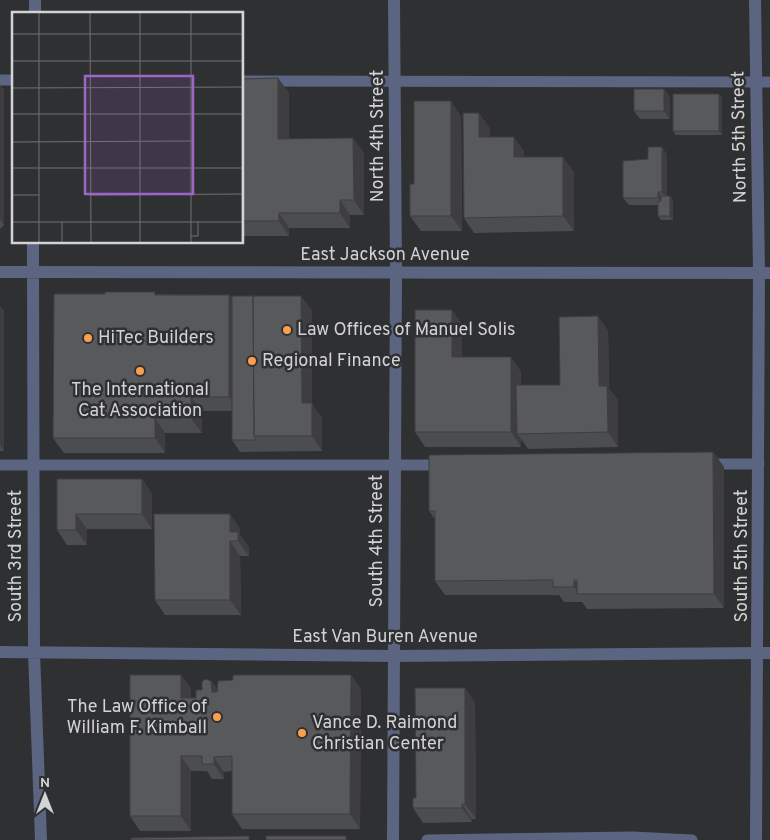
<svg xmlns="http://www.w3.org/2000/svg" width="770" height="840" viewBox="0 0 770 840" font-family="Overpass,sans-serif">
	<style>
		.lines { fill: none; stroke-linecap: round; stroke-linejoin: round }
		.service { stroke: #5b6581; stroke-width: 11 }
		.minor { stroke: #5b6581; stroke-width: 12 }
		.tertiary { stroke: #5b6581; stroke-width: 12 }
		.wall { fill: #4c4d4e }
		.shaded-wall { fill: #3e3e40 }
		.building { fill: #58595b; stroke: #3e3e40 }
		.poi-dot { fill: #fa9f4e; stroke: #2f3032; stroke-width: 2 }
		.labels { text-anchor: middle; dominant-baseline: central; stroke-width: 5; stroke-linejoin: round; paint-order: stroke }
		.street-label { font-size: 18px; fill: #d3d3d5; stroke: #2f3032 }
		.poi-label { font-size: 18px; fill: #d3d3d5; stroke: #2f3032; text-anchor: start }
		.inset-road { fill: none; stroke: #717173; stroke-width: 1 }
		.view { fill: #9a66c7; fill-opacity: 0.15; stroke: #9a66c7; stroke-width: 2.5 }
		.inset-edge { fill: none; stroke: #d3d3d5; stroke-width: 2.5 }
	</style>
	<rect width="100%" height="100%" fill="#2f3032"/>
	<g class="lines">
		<!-- service -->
		<path class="service" d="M0,80H14
			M242,81L770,82
			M706,464H759
			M0,465H442
			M427,840L633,837L692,840"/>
		<!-- minor -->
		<path class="minor" d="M755,0L759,273L756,840
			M35,14V0
			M33,272V242
			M393,840L396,273L394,0"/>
		<!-- tertiary -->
		<path class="tertiary" d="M0,272L770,273
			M33,272L34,652L41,840
			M0,652L393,656L770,653"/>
	</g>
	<!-- wall -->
	<path class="wall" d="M278,78L289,93V139L353,138L364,153V215H350V228H289V236H242V79Z
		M0,85L4,90V225L0,229Z
		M719,94L722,98V135H676L673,131Z
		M670,97V119H640L634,111Z
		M461,116L462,231H421L410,216Z
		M490,128V137L524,151V157L574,172V231L474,233L464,218Z
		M662,147L667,155V196H670L673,200V220H661L658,216V205H629L623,198L648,159Z
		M105,294L229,295L232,298L301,296L312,311V404L322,418V451L240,452L232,440V411H202V433H165V453H64L53,438Z
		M0,306L4,311V451H0Z
		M452,310L462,325V357H511L521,372V385H560L598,316L608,331L609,389L618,400V447L528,449L521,439V447H425L415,432Z
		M713,452L724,467V608L587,609L582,602H564L559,595H445L435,581V519L429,511Z
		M57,479H142L152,494V529H87V545H67L57,530Z
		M230,514L240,529V535L249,547V556H240L241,615H165L155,600Z
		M181,675L191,689V698H196L211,681L217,689L351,675L361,690L360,829H242L232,814V771L224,772V779H212L207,771H191V831H140L130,816Z
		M465,688L475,703L476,819H472V822L423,823L413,808L416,798Z"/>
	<!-- shaded-wall -->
	<path class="shaded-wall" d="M278,78L289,93V154L278,139Z
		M0,85L4,90V225L0,219Z
		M664,89L670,97V119L664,111Z
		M719,94L722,98V135L719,131Z
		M451,101L461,116L462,231L451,216Z
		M479,113L490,128V152L479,137Z
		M514,137L524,151L525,172L514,157Z
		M353,138L364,153V215L354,200Z
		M662,147L667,155V200L662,192Z
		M563,157L574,172V231L563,216Z
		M658,192L663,200V205L658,198Z
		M670,196L673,200V220L670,216Z
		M340,200L350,215V228L340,213Z
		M279,213L289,228V236L279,221Z
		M229,295L240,310V411L229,397Z
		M301,296L312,311V404L322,418V451L312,436L302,403Z
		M0,306L4,311V451L0,445Z
		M452,310L462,325V372L452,357Z
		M598,316L608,331L609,389L618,400V447L608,432L599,386Z
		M511,357L521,372V434H517L521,439V447L511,432Z
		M191,397L202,411V433L191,418Z
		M155,418L165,433V453L155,438Z
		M713,452L724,467V608L714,594Z
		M142,479L152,494V529L142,514Z
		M76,514L87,529V545L76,530Z
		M230,514L240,529V535L249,547V556L238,541L230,532Z
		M230,541L240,556L241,615L230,600Z
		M574,580L584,594H579L574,587Z
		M181,675L191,689V713L181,698Z
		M351,675L361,690L360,829L350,814Z
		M211,681L222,696L212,692Z
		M465,688L475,703L476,819L465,804Z
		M181,756L191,771V831L181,816Z
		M214,757L224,772V779L214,764Z
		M462,804L472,819V822L462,808Z"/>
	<!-- building -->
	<path class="building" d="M278,78V139L353,138L354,200H340V213H279V221H242V79Z
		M634,89H664V111H634Z
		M673,94H719V131H673Z
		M414,101H451V216H410V184H414Z
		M463,113H479V137H514V157H563V216L464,218Z
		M648,147H662V192H658V198H623V161L648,159Z
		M661,196H670V216H658V202L661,201Z
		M105,292H155V295H229V397H191V418H155V438H53L54,294H105Z
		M232,296H256H253L254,436L256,440H232Z
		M253,296H301L302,403H312V436H254Z
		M415,310H452V357H511V432H415Z
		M598,316L599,386H607L608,432L517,434L516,385H560L559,317Z
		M713,452L714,594H577V580H574V587H553V580L435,581V511H429V455Z
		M57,479H142V514H76V530H57Z
		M154,514H230V532H238V541H230V600H155Z
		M130,675H181V698H196V690H202V682L205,679L211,681L212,692H217L218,681L233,680V675H351L350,814H232V756L214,757V764H202V756H181V816H130Z
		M415,688H465V804H462V808H413V798H416Z
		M249,836V840H131V838Z
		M266,836H346V840H266Z"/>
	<!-- markers -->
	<g class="poi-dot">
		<circle cx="287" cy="330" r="5"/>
		<circle cx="88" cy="338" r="5"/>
		<circle cx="252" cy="361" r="5"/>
		<circle cx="140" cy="371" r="5"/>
		<circle cx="217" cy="717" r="5"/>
		<circle cx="302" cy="733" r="5"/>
	</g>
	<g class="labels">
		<!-- street labels -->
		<g class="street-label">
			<text transform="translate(378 136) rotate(-90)">North 4th Street</text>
			<text transform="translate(740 137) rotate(-91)">North 5th Street</text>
			<text x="385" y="255">East Jackson Avenue</text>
			<text transform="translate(377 541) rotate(-90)">South 4th Street</text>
			<text transform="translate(16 556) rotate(-90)">South 3rd Street</text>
			<text transform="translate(742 556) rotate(-90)">South 5th Street</text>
			<text x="385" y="637">East Van Buren Avenue</text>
		</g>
		<!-- poi labels -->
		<g class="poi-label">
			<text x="297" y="330">Law Offices of Manuel Solis</text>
			<text x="98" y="338">HiTec Builders</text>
			<text x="262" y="361">Regional Finance</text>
			<text x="140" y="390" text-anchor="middle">The International<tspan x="140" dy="21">Cat Association</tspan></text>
			<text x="207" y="707" text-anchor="end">The Law Office of<tspan x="207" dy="21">William F. Kimball</tspan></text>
			<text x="312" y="723">Vance D. Raimond<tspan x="312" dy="21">Christian Center</tspan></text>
		</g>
	</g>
	<!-- overview -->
	<g transform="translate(12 12)">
		<rect width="231" height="231" fill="#2f3032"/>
		<path class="inset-road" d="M27,1V231M78,1L79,231M128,1V231M179,1V231M230,1V231M0,22H232M0,49H232M0,76L232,75M0,102H232M0,130L180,129M0,156H232M0,183H27M78,183L231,182M0,210H232M179,224H186V209M50,231V210"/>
		<path class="view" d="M73,64H181V182H73Z"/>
		<rect width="231" height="231" class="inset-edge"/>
	</g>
	<!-- north arrow -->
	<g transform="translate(45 795)" stroke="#2f3032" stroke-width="4" paint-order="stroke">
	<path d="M0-4L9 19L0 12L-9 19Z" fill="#d3d3d5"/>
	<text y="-8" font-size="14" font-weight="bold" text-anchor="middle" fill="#d3d3d5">N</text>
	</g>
</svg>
